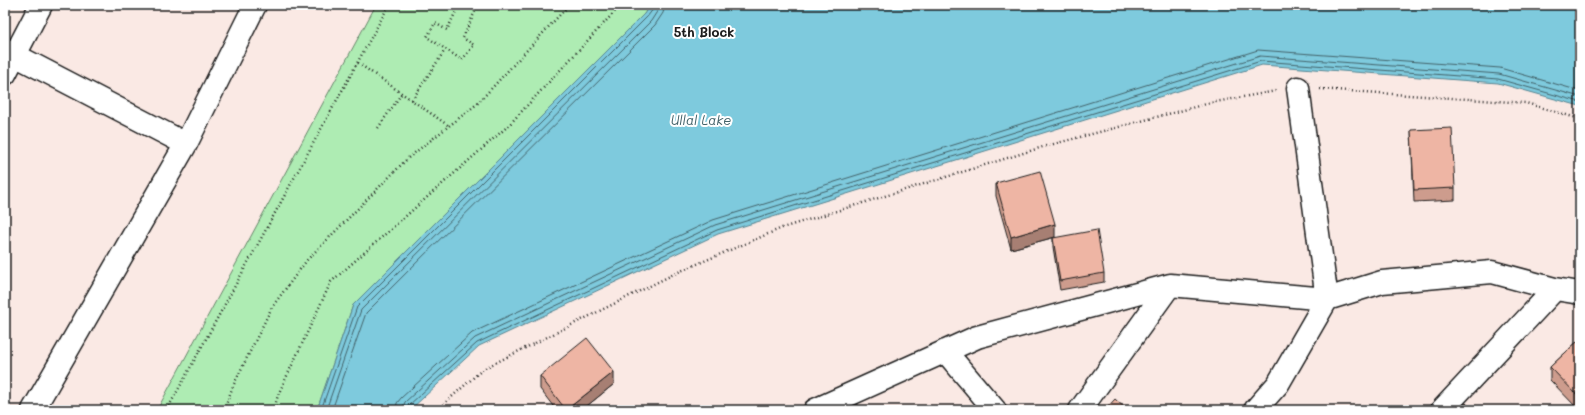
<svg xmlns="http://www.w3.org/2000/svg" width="1585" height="415" viewBox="0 0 1585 415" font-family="Mali,sans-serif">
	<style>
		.green { fill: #aeecb3; stroke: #658468 }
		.water { fill: #7ecadd; stroke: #578490 }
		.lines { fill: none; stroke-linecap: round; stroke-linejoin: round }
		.shore { stroke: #436269; stroke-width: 1 }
		.minor-casing { stroke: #1c1c1c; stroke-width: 25 }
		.path { stroke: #1c1c1c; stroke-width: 2.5; stroke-dasharray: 1 3; stroke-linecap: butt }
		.minor { stroke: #fff; stroke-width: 22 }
		.wall { fill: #cd9c8d; stroke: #1c1c1c }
		.shaded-wall { fill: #a77f73; stroke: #1c1c1c }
		.building { fill: #eeb5a4; stroke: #1c1c1c }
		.labels { text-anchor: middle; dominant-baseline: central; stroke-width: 4; stroke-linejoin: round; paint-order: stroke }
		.neighbourhood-label { font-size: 13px; font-weight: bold; fill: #1c1c1c; stroke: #fff }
		.water-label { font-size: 13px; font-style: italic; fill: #436269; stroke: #fff }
	</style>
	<rect width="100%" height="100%" fill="#fae9e4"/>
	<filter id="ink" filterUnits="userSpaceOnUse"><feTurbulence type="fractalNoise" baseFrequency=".025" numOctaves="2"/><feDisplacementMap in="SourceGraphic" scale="8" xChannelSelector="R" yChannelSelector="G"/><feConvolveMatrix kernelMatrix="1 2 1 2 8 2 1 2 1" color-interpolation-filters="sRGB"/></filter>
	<g filter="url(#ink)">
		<!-- green -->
		<path class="green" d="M376,5H651L644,14L353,305L317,410H157Z"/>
		<!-- water -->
		<path class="water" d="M651,5H1580V106L1498,83L1262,65L718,234L479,346L410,410H317L353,305L644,14Z"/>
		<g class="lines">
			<!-- shore -->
			<path class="shore" d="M321,410L357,307L647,17L654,8V5
				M326,410L361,310L651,21L658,10L659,5
				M332,410L366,313L655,25L663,13L665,5
				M396,410L397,403L401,398L472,333L713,220L1258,50L1500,68L1580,91
				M402,410L405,402L475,338L715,225L1260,56L1499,74L1580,97
				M407,410L409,405L477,343L717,230L1261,61L1498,79L1580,102"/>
			<defs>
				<path id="minor" d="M5,50L186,144
					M5,74L41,5
					M945,351L995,410
					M33,410L186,144L255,5
					M815,410L977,337L1170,285L1327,299L1382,282L1492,272L1555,289L1580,293
					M1080,410L1170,285
					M1255,410L1278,384L1327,299L1298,88
					M1442,410L1555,289"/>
			</defs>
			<!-- minor casing -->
			<use href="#minor" class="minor-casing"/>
			<!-- path -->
			<path class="path" d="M459,5L447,30L435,23L427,37L462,60L474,45L463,38L478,5
				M358,63L449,126
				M1320,89L1526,103L1580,119
				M412,100L445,50
				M378,128L402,93
				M167,410L389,5
				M224,410L233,386L272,307L307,260L408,158L477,104L569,5
				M274,410L278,395L331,282L508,126L621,5
				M437,410L483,369L676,273L782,228L1046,146L1210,103L1276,91"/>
			<!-- minor -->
			<use href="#minor" class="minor"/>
		</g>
		<!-- wall -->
		<path class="wall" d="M1411,130L1455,188V200L1414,202Z
			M996,183L1055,237L1011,249L996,196Z
			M1053,238L1104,273V282L1060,290L1053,247Z
			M1580,339V410H1579L1550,380V367Z
			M540,376L614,384L582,410H556L540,389Z"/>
		<!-- shaded-wall -->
		<path class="shaded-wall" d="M1055,224V237L1011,249V237Z
			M614,372V384L582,410H566Z"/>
		<!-- building -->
		<path class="building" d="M1452,128L1455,188L1414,190L1411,130Z
			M1040,171L1055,224L1011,237L996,183Z
			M1097,230L1104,273L1060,281L1053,238Z
			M587,338L614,372L566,410L540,376Z
			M1580,339V398L1550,367Z
			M1115,399L1127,410H1105Z
			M1466,403L1473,410H1460Z"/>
	</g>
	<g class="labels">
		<!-- neighbourhood labels -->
		<g class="neighbourhood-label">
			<text x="704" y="31">5th Block</text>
		</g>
		<!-- water labels -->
		<g class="water-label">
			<text x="701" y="119">Ullal Lake</text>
		</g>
	</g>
	<!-- margin -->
	<rect width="1585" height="415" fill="none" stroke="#fff" stroke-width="20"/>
	<rect x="10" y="10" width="1565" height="395" fill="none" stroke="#1c1c1c" stroke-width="1.5" filter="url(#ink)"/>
</svg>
